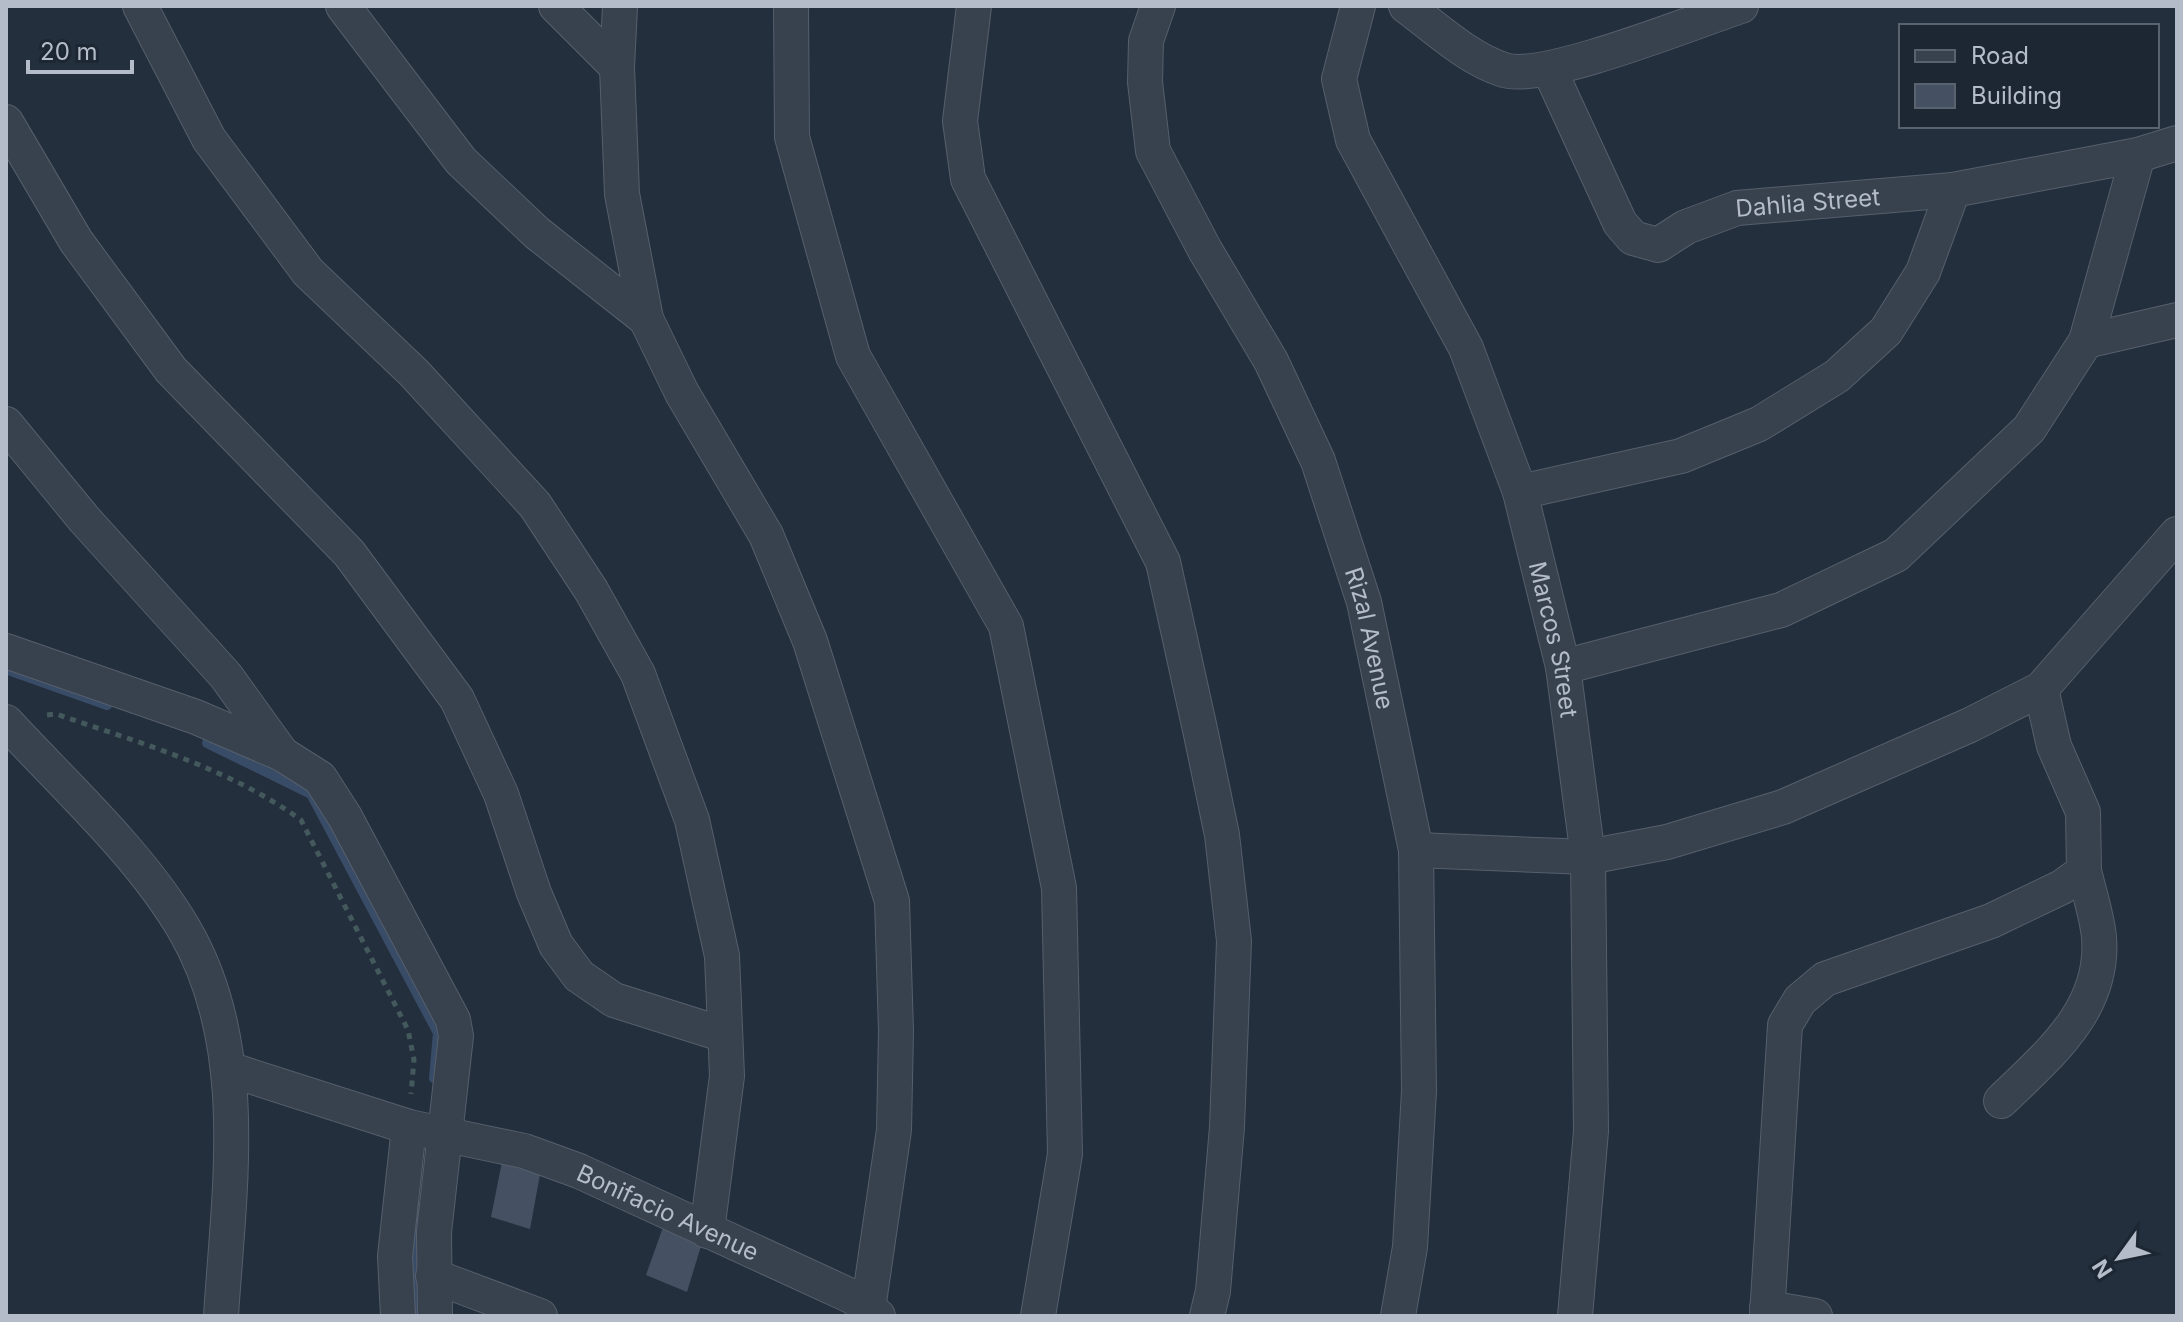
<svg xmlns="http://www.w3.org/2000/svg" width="2183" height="1322" viewBox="0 0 2183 1322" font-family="Inter,sans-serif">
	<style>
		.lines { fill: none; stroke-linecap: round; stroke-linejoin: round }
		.stream { stroke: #394c67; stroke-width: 10 }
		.building { fill: #455162 }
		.minor-casing { stroke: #565f6c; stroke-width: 36 }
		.path { stroke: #44595c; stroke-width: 5; stroke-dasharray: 6 6; stroke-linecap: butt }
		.minor { stroke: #38414e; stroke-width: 34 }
		.labels { text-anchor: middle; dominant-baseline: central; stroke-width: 6; stroke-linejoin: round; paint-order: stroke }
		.street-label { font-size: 24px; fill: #b4bcc9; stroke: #1d2633 }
	</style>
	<rect width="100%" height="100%" fill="#242f3e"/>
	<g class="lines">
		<!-- stream -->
		<path class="stream" d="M11,671L107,705
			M207,743L311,794L438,1033L434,1078
			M417,1206L418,1316"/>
	</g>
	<!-- building -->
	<path class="building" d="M503,1157L541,1169L530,1229L491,1217Z
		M667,1216L704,1236L687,1292L646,1275Z"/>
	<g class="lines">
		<defs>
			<g id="minor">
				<path d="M140,6L209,139L308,272L414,373L535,505L591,590L638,674L692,820L722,956L727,1076L707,1231"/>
				<path d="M343,6L461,161L537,233L646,319"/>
				<path d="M556,6L617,67"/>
				<path d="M620,6L617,67L622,194L646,319L682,393L766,535L810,641L892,901L896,1031L894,1130L868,1309"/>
				<path d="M791,6L792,137L853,356L1006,626L1059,888L1065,1154L1038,1316"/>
				<path d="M974,6L960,121L968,179L1163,562L1201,734L1222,835L1234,941L1227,1127L1213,1291L1207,1316"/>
				<path id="s1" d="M1158,6L1146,41L1145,82L1153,151L1205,250L1271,361L1318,461L1364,602L1416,850L1419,1091L1410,1247L1398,1316"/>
				<path id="s2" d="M1358,6L1339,79L1353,140L1466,348L1520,492L1563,667L1588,857L1591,1131L1575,1316"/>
				<path d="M1406,6C1436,28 1467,58 1504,70C1543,83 1695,21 1741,6"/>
				<path id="s3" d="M1549,69L1620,223L1633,238L1658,245L1686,227L1737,208L1953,190L2138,155L2177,143"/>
				<path d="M6,122L76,241L171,370L349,553L457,699L501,794L534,893L556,945L579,976L614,1000L725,1035"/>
				<path d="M2086,341L2177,320"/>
				<path d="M6,424L84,519L226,676L282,754"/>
				<path d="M1520,492L1681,456L1759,424L1837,376L1886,331L1923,272L1953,190"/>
				<path d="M6,651L196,717L282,754L320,778L345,817L453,1020L456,1036L434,1232L435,1316"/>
				<path d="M1563,667L1781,610L1896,555L2029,429L2086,341L2138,155"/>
				<path d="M6,722C65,786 140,854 184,929C252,1045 229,1189 221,1316"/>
				<path d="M1416,850L1588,857L1667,842L1783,807L1970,725L2041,689L2177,534"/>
				<path id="s4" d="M228,1069L409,1127L524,1151L579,1171L853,1297L878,1316"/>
				<path d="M2001,1101C2048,1055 2105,1010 2099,937C2097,916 2089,892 2084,871"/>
				<path d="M433,1276L540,1316"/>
				<path d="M1767,1308L1815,1316"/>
				<path d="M398,1316L395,1256L409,1127"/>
				<path d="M1767,1316L1785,1025L1800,1000L1825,979L1991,921L2062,887L2084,871L2083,812L2054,746L2041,689"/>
			</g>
		</defs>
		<!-- minor casing -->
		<use href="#minor" class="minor-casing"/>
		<!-- path -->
		<path class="path" d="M47,715L56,714C140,743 229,768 301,820L408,1030L414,1060L411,1094"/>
		<!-- minor -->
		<use href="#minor" class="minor"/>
	</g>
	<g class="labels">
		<!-- street labels -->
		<g class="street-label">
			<text stroke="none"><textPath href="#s3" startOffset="374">Dahlia Street</textPath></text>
			<text stroke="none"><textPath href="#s1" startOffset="684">Rizal Avenue</textPath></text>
			<text stroke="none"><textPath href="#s2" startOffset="680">Marcos Street</textPath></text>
			<text stroke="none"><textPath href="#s4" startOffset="464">Bonifacio Avenue</textPath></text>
		</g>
	</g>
	<!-- border -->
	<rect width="2183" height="1322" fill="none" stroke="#b4bcc9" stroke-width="16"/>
	<!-- legend -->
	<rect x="1899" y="24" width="260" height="104" fill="#1d2633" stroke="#59626f" stroke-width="2"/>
	<rect x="1915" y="50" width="40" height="12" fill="#38414e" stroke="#59626f" stroke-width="2"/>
	<text x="1971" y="64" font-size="24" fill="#b4bcc9">Road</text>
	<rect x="1915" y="84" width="40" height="24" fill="#455162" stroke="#59626f" stroke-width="2"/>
	<text x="1971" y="104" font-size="24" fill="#b4bcc9">Building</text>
	<!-- north arrow -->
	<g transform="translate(2119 1258) rotate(237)" stroke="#1d2633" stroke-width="6" paint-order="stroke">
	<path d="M0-6L14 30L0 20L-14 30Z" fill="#b4bcc9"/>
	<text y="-12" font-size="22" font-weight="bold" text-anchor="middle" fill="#b4bcc9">N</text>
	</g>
	<!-- scale -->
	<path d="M28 60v12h104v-12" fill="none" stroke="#b4bcc9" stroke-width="4"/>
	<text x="40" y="60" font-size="24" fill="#b4bcc9" stroke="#1d2633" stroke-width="6" paint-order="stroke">20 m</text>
</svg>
